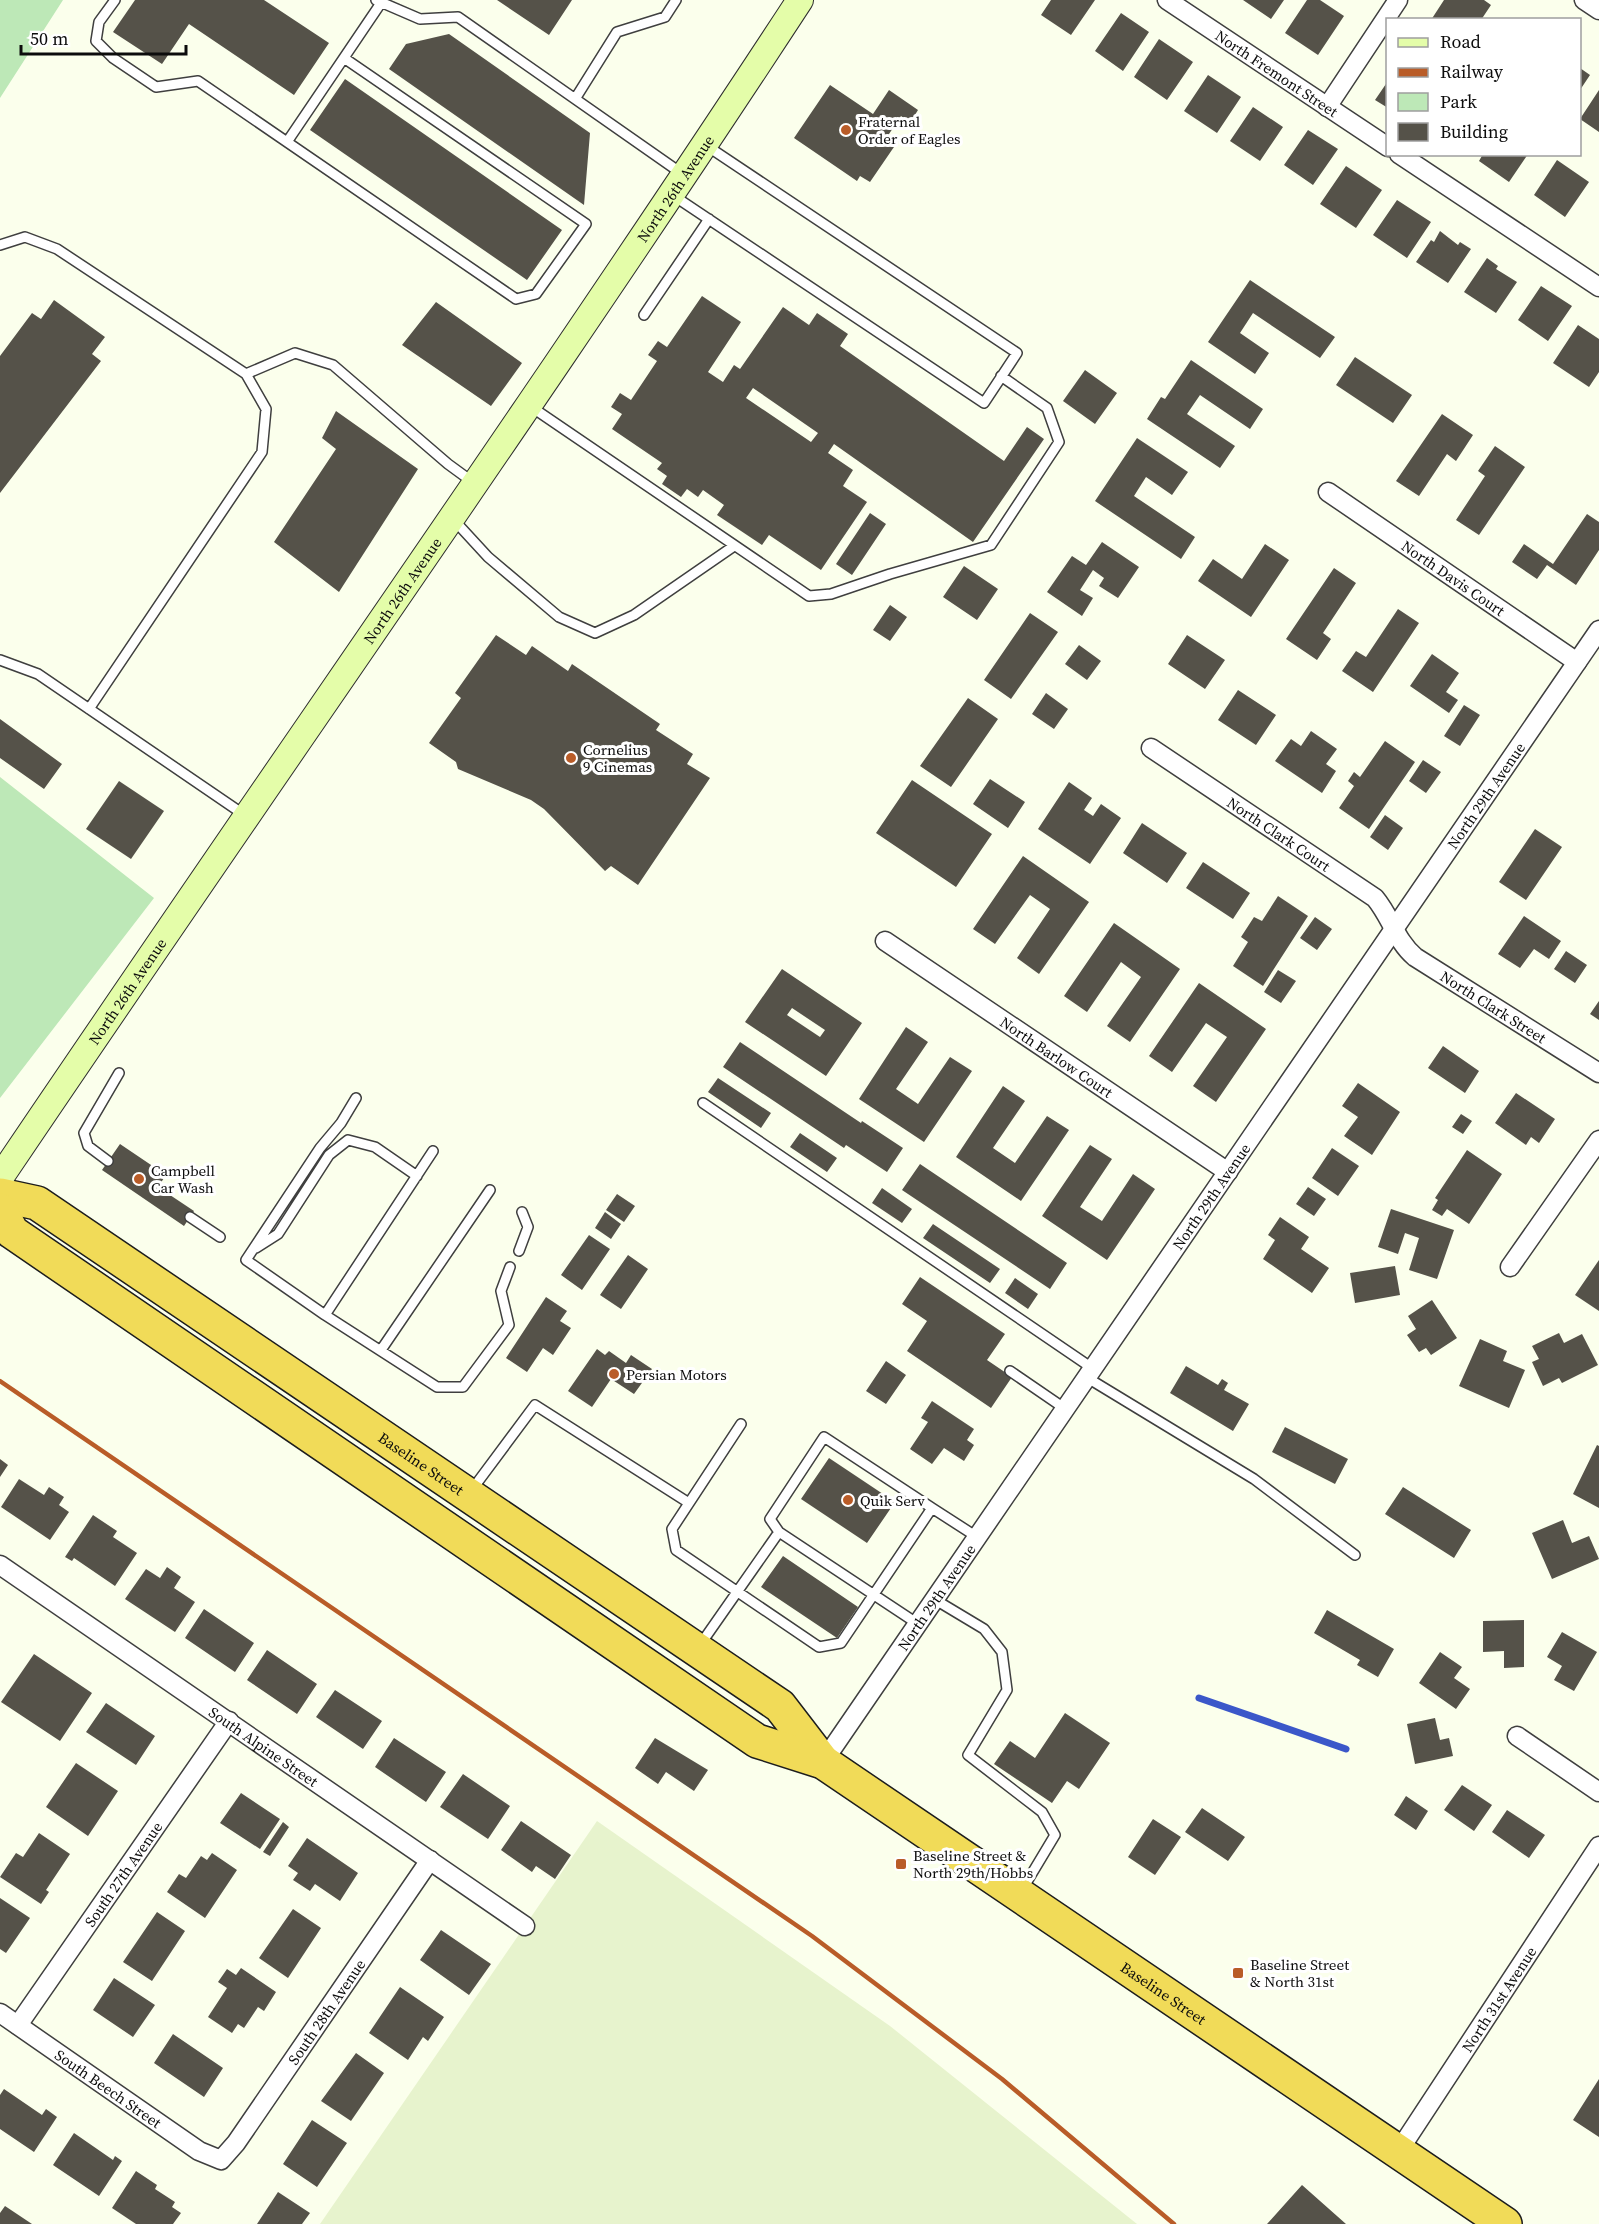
<svg xmlns="http://www.w3.org/2000/svg" width="1599" height="2224" viewBox="0 0 1599 2224" font-family="'Source Serif 4',serif">
	<style>
		.farmland { fill: #e7f3cd }
		.green { fill: #bde8b7 }
		.lines { fill: none; stroke-linecap: round; stroke-linejoin: round }
		.stream { stroke: #3b57c9; stroke-width: 7 }
		.building { fill: #555249; fill-rule: evenodd }
		.lane-casing { stroke: #3f3f3f; stroke-width: 12 }
		.street-casing { stroke: #3f3f3f; stroke-width: 21 }
		.secondary-casing { stroke: #2e2e2e; stroke-width: 28 }
		.highway-casing { stroke: #1d1d1d; stroke-width: 36 }
		.lane { stroke: #fff; stroke-width: 9 }
		.street { stroke: #fff; stroke-width: 18 }
		.secondary { stroke: #e4fda9; stroke-width: 26 }
		.highway { stroke: #f1db58; stroke-width: 33 }
		.rail { stroke: #b95c28; stroke-width: 4.5 }
		.poi-dot { fill: #b95c28; stroke: #fff; stroke-width: 2 }
		.labels { text-anchor: middle; dominant-baseline: central; stroke-width: 6; stroke-linejoin: round; paint-order: stroke }
		.street-label { font-size: 15px; fill: #0c0c0c; stroke: #fff }
		.poi-label { font-size: 15px; fill: #0c0c0c; stroke: #fff; text-anchor: start }
	</style>
	<rect width="100%" height="100%" fill="#fbffec"/>
	<!-- farmland -->
	<path class="farmland" d="M597,1821L890,2026L1137,2224H320Z"/>
	<!-- green -->
	<path class="green" d="M0,0H63L0,98Z
		M0,777L154,898L0,1098Z"/>
	<g class="lines">
		<!-- stream -->
		<path class="stream" d="M1199,1698L1346,1749"/>
	</g>
	<!-- building -->
	<path class="building" d="M135,0H264L329,43L294,95L189,24L162,64L113,32Z
		M497,0H572L549,35Z
		M1051,0H1095L1071,35L1041,15Z
		M1243,0H1284L1271,19Z
		M1307,0H1320L1344,16L1318,55L1285,33Z
		M1444,0H1484L1491,5L1481,20H1431Z
		M1121,13L1149,32L1123,71L1095,51Z
		M449,34L590,133L584,205L389,69L406,44Z
		M1159,39L1193,62L1167,100L1134,77Z
		M1580,68L1590,75L1580,90Z
		M1208,75L1241,97L1217,133L1184,111Z
		M345,79L562,230L527,280L310,130Z
		M1388,81V108L1375,100Z
		M830,85L873,114L889,90L918,110L910,123L901,116L887,137L896,144L870,182L860,176L857,181L794,138Z
		M1599,90V132L1580,119Z
		M1253,107L1283,127L1260,161L1230,141Z
		M1308,130L1338,149L1313,185L1284,165Z
		M1483,154H1528L1509,182L1479,161Z
		M1557,160L1589,182L1565,217L1534,195Z
		M1346,166L1382,190L1356,228L1320,204Z
		M1397,200L1431,222L1407,258L1373,235Z
		M1440,231L1458,245L1460,242L1471,249L1448,283L1416,262L1431,240L1434,242Z
		M1487,258L1498,266L1496,269L1517,282L1496,313L1464,292Z
		M1250,280L1335,337L1320,358L1253,313L1240,333L1269,353L1255,374L1208,342Z
		M1541,286L1572,306L1548,341L1518,320Z
		M702,296L741,322L708,372L723,382L734,365L740,369L783,307L809,325L817,313L848,334L840,346L1004,461L1027,427L1044,439L973,542L834,444L828,453L853,470L843,486L867,502L821,570L769,535L762,545L717,515L724,505L703,490L698,497L687,489L681,497L662,484L667,476L657,469L662,463L612,429L622,414L611,407L620,393L631,400L657,361L648,355L658,341L667,347ZM753,388L818,433L811,442L746,398Z
		M54,300L105,337L92,354L101,361L0,493V356L32,313L41,319Z
		M436,302L522,363L491,406L402,345Z
		M1578,325L1599,339V372L1589,387L1553,363Z
		M1355,357L1412,395L1393,423L1336,385Z
		M1191,360L1263,409L1250,429L1200,395L1187,414L1235,446L1220,468L1147,419L1161,397L1165,399Z
		M1085,370L1117,393L1095,424L1063,401Z
		M336,411L418,469L339,592L274,542L336,449L322,438Z
		M1442,414L1473,435L1456,461L1447,454L1419,496L1396,481Z
		M1137,438L1188,472L1172,495L1146,477L1134,496L1195,537L1181,559L1095,501Z
		M1495,446L1525,467L1479,535L1456,520L1485,476L1478,471Z
		M870,513L886,524L852,575L836,564Z
		M1587,514L1599,522V550L1576,585L1547,565L1537,579L1512,562L1524,544L1553,564Z
		M1102,542L1139,567L1118,598L1099,586L1104,578L1093,570L1080,590L1093,598L1082,616L1047,592L1072,556L1086,565Z
		M1265,544L1289,560L1251,617L1198,581L1213,559L1242,579Z
		M964,566L998,589L977,620L943,597Z
		M1334,568L1356,583L1323,633L1331,639L1317,660L1286,639Z
		M890,605L907,617L890,641L873,630Z
		M1398,609L1419,623L1373,692L1342,671L1356,651L1366,657Z
		M1030,613L1058,632L1011,699L984,680Z
		M496,635L526,655L532,646L568,671L572,664L660,724L656,730L693,754L687,764L710,778L638,885L611,866L605,871L544,809L531,800L458,769L456,762L429,743L461,698L455,693Z
		M1187,635L1225,660L1205,689L1168,664Z
		M1079,645L1101,661L1087,680L1065,664Z
		M1432,654L1459,673L1446,692L1458,700L1449,713L1410,686Z
		M1238,690L1276,715L1256,745L1218,720Z
		M1046,693L1068,709L1054,729L1032,714Z
		M968,698L998,719L951,787L920,766Z
		M1464,705L1480,715L1460,746L1444,736Z
		M0,719L62,764L44,789L0,758Z
		M1311,731L1337,749L1326,764L1336,771L1322,793L1275,761L1291,739L1301,746Z
		M1385,741L1415,762L1369,829L1339,808L1354,786L1348,781L1354,772L1360,777Z
		M1423,760L1441,772L1426,793L1409,781Z
		M990,779L1025,802L1008,828L973,804Z
		M912,780L992,834L956,887L876,833Z
		M119,781L164,811L131,859L86,829Z
		M1069,782L1092,798L1084,810L1093,816L1101,804L1121,818L1090,864L1038,829Z
		M1385,815L1403,828L1388,850L1370,837Z
		M1142,823L1187,853L1167,883L1123,853Z
		M1535,829L1562,847L1526,900L1499,882Z
		M1023,856L1089,902L1039,974L1017,958L1050,909L1030,895L995,944L973,929Z
		M1203,862L1250,893L1233,919L1186,888Z
		M1278,896L1308,916L1263,986L1233,966L1248,942L1241,937L1254,917L1262,921Z
		M1524,916L1561,941L1549,959L1534,949L1520,968L1498,954Z
		M1315,917L1332,929L1317,950L1300,938Z
		M1114,923L1180,969L1130,1042L1107,1026L1141,977L1121,962L1087,1012L1064,996Z
		M1566,951L1587,965L1575,983L1554,969Z
		M782,969L862,1023L826,1076L745,1022ZM792,1008L825,1030L820,1037L787,1015Z
		M1278,970L1296,981L1281,1003L1264,992Z
		M1199,983L1266,1029L1216,1102L1193,1086L1227,1037L1206,1023L1172,1072L1149,1056Z
		M1599,1001V1020L1590,1014Z
		M906,1027L928,1042L896,1089L918,1104L950,1057L972,1071L924,1142L859,1099Z
		M740,1042L861,1123L862,1121L903,1148L887,1172L846,1145L844,1148L723,1067Z
		M1443,1046L1479,1071L1465,1093L1428,1068Z
		M718,1078L771,1113L761,1128L708,1092Z
		M1358,1083L1400,1112L1372,1155L1344,1136L1358,1117L1342,1106Z
		M1003,1086L1025,1101L993,1148L1015,1163L1047,1116L1069,1130L1021,1201L956,1157Z
		M1516,1093L1555,1119L1539,1143L1531,1137L1526,1145L1495,1123Z
		M1461,1114L1472,1121L1463,1134L1452,1127Z
		M800,1133L837,1158L827,1172L790,1147Z
		M120,1144L157,1169L160,1166L168,1172L158,1187L194,1211L184,1226L102,1170Z
		M1090,1145L1112,1159L1080,1207L1102,1221L1133,1174L1155,1189L1107,1260L1042,1216Z
		M1332,1148L1359,1166L1338,1196L1312,1178Z
		M1467,1150L1502,1174L1469,1224L1447,1209L1442,1216L1432,1210L1438,1200L1435,1198Z
		M920,1164L1067,1263L1050,1289L902,1190Z
		M1308,1187L1326,1199L1314,1216L1296,1204Z
		M882,1188L912,1209L902,1223L872,1203Z
		M617,1194L635,1206L624,1222L606,1210Z
		M1391,1209L1454,1230L1437,1279L1409,1270L1419,1238L1405,1233L1398,1254L1378,1247Z
		M605,1212L621,1224L611,1239L595,1228Z
		M1280,1217L1309,1237L1301,1249L1329,1268L1312,1293L1263,1259L1275,1240L1268,1235Z
		M933,1224L1000,1269L990,1283L923,1238Z
		M589,1235L610,1249L582,1290L561,1275Z
		M628,1255L648,1269L621,1309L600,1295Z
		M1599,1260V1311L1575,1295Z
		M1395,1266L1400,1295L1355,1303L1350,1273Z
		M920,1277L1005,1334L987,1360L1012,1377L991,1408L907,1351L927,1321L902,1304Z
		M1015,1278L1038,1294L1028,1309L1005,1293Z
		M546,1297L567,1311L560,1321L571,1328L553,1355L543,1348L527,1372L506,1358Z
		M1432,1300L1457,1338L1431,1355L1426,1348L1419,1352L1407,1335L1416,1329L1408,1316Z
		M1559,1333L1564,1343L1582,1334L1598,1365L1562,1383L1559,1378L1543,1386L1532,1362L1539,1359L1532,1346Z
		M1480,1339L1507,1351L1503,1361L1525,1370L1509,1408L1459,1386Z
		M597,1349L605,1355L609,1351L626,1363L631,1355L652,1369L634,1394L611,1379L592,1407L568,1391Z
		M886,1361L906,1375L886,1404L866,1391Z
		M1186,1366L1218,1385L1222,1379L1228,1383L1224,1390L1249,1404L1233,1431L1170,1393Z
		M932,1401L974,1429L967,1440L974,1445L964,1461L944,1448L932,1464L910,1449L928,1422L921,1418Z
		M1285,1427L1348,1459L1335,1484L1272,1452Z
		M1597,1445L1599,1446V1508L1573,1494Z
		M829,1458L895,1502L867,1543L801,1499Z
		M0,1459L8,1465L0,1477Z
		M19,1479L44,1495L49,1487L64,1497L59,1505L69,1512L50,1540L1,1507Z
		M1403,1487L1471,1530L1454,1558L1385,1514Z
		M93,1515L117,1531L113,1537L137,1553L115,1586L74,1558L72,1561L65,1557Z
		M1563,1520L1572,1543L1589,1536L1599,1559L1552,1579L1532,1533Z
		M783,1556L858,1607L837,1638L761,1587Z
		M167,1567L181,1577L174,1588L195,1602L175,1632L125,1599L146,1569L160,1578Z
		M204,1609L254,1643L235,1672L185,1638Z
		M1327,1610L1394,1649L1378,1677L1357,1665L1360,1660L1314,1633Z
		M1524,1620V1667L1504,1668V1651L1483,1652V1621Z
		M1562,1632L1597,1652L1574,1691L1554,1680L1562,1666L1547,1657Z
		M267,1650L317,1684L297,1714L247,1680Z
		M1440,1652L1462,1667L1454,1678L1470,1689L1456,1709L1419,1683Z
		M34,1654L92,1693L60,1741L1,1702Z
		M335,1690L382,1721L363,1749L316,1717Z
		M106,1703L155,1736L136,1765L86,1732Z
		M1065,1713L1110,1743L1079,1789L1067,1781L1052,1803L994,1764L1010,1741L1035,1758Z
		M1435,1718L1440,1740L1449,1738L1453,1756L1415,1764L1407,1724Z
		M394,1738L446,1772L426,1802L375,1767Z
		M655,1738L708,1770L694,1791L666,1772L658,1784L635,1768Z
		M76,1763L118,1791L88,1836L46,1807Z
		M463,1774L510,1806L488,1839L440,1807Z
		M1462,1785L1492,1805L1474,1831L1444,1810Z
		M241,1793L280,1819L260,1849L220,1823Z
		M1406,1796L1428,1811L1416,1830L1394,1815Z
		M1202,1808L1245,1837L1228,1861L1185,1832Z
		M1507,1810L1545,1835L1529,1858L1492,1832Z
		M1153,1819L1181,1837L1155,1875L1128,1857Z
		M521,1821L571,1855L555,1879L536,1866L532,1872L501,1850Z
		M283,1822L289,1827L270,1856L263,1852Z
		M39,1833L70,1854L46,1890L49,1892L41,1904L0,1877L16,1853L23,1857Z
		M307,1838L358,1873L340,1901L315,1884L310,1891L293,1880L298,1873L288,1866Z
		M212,1853L237,1870L205,1918L167,1892L179,1874L186,1878L201,1856L207,1860Z
		M0,1898L30,1918L6,1953L0,1949Z
		M293,1909L321,1928L288,1978L259,1958Z
		M157,1912L185,1931L152,1981L123,1962Z
		M441,1930L491,1964L469,1995L420,1960Z
		M241,1968L276,1992L264,2011L258,2007L244,2028L238,2024L232,2033L208,2017L227,1988L218,1982L227,1969L236,1975Z
		M114,1978L155,2005L133,2037L93,2010Z
		M400,1987L444,2017L428,2041L423,2037L408,2060L369,2033Z
		M173,2034L223,2068L204,2097L154,2063Z
		M356,2053L384,2073L351,2121L321,2101Z
		M1599,2079V2137L1573,2120Z
		M4,2089L42,2115L46,2109L57,2117L34,2152L0,2129V2095Z
		M312,2120L347,2143L317,2187L283,2164Z
		M74,2133L113,2160L115,2156L122,2161L99,2196L53,2165Z
		M136,2171L157,2185L155,2189L175,2202L172,2207L181,2213L173,2224H136L112,2208Z
		M1302,2185L1346,2224H1267Z
		M278,2192L310,2213L302,2224H257Z
		M5,2206L32,2224H0V2213Z"/>
	<g class="lines">
		<defs>
			<path id="lane" d="M115,0L99,22L96,41L113,58L156,87L198,81L516,299L536,294L586,224L344,58
				M376,0L420,19L458,17L681,173
				M575,99L617,32L665,17L676,0
				M287,142L381,3
				M671,194L984,403L1017,353L707,146
				M0,245L25,237L57,249L246,374L266,409L262,452L89,709
				M644,315L709,219
				M246,374L295,353L333,365L448,464L474,483
				M530,406L809,596L831,594L890,574L991,545L1059,442L1047,408L1001,376
				M453,519L488,557L559,617L595,633L634,615L734,546
				M0,660L38,674L246,816
				M356,1098L341,1123L320,1148L246,1260L325,1315L437,1387H463L509,1325L501,1291L510,1267
				M703,1103L1092,1368
				M108,1161L88,1146L84,1133L119,1073
				M190,1217L220,1237
				M256,1248L278,1234L329,1155L348,1140L375,1147L417,1176
				M519,1251L528,1227L522,1212
				M325,1315L433,1151
				M381,1350L490,1190
				M1010,1371L1064,1408
				M1086,1377L1254,1479L1355,1555
				M741,1424L672,1529L676,1550L819,1647L841,1643L932,1508L824,1437L770,1519L779,1532
				M471,1491L535,1405L689,1503
				M932,1508L977,1537
				M934,1599L984,1629L1002,1652L1007,1690L968,1755L1042,1812L1055,1835L1022,1890
				M700,1645L779,1532L918,1624"/>
			<g id="street">
				<path id="s1" d="M1167,0L1388,147"/>
				<path d="M1584,0L1599,10"/>
				<path d="M1327,107L1398,0"/>
				<path d="M1399,154L1599,287"/>
				<path id="s2" d="M1328,492L1577,662"/>
				<path id="s3" d="M1151,748L1375,898C1391,917 1396,941 1415,957L1599,1073"/>
				<path id="s4" d="M885,941L1228,1172"/>
				<path d="M1510,1267L1599,1140"/>
				<path id="s5" d="M0,1565L525,1926"/>
				<path d="M1517,1736L1599,1792"/>
				<path id="s6" d="M823,1762L1599,630"/>
				<path id="s7" d="M0,2013L199,2151L221,2160L236,2143L430,1860"/>
				<path id="s8" d="M18,2025L229,1721"/>
				<path id="s9" d="M1398,2152L1599,1846"/>
			</g>
			<g id="secondary">
				<path id="s10" d="M0,1178C265,785 540,397 800,0"/>
			</g>
			<g id="highway">
				<path id="s11" d="M0,1195L37,1203L780,1706L823,1762"/>
				<path id="s12" d="M0,1210L12,1232L757,1741L823,1762L1505,2224"/>
			</g>
		</defs>
		<!-- lane casing -->
		<use href="#lane" class="lane-casing"/>
		<!-- street casing -->
		<use href="#street" class="street-casing"/>
		<!-- secondary casing -->
		<use href="#secondary" class="secondary-casing"/>
		<!-- highway casing -->
		<use href="#highway" class="highway-casing"/>
		<!-- lane -->
		<use href="#lane" class="lane"/>
		<!-- street -->
		<use href="#street" class="street"/>
		<!-- secondary -->
		<use href="#secondary" class="secondary"/>
		<!-- highway -->
		<use href="#highway" class="highway"/>
		<!-- rail -->
		<path class="rail" d="M0,1381L812,1936L1002,2079L1174,2224"/>
	</g>
	<!-- markers -->
	<g class="poi-dot">
		<circle cx="846" cy="130" r="6"/>
		<circle cx="571" cy="758" r="6"/>
		<circle cx="139" cy="1179" r="6"/>
		<circle cx="614" cy="1374" r="6"/>
		<circle cx="848" cy="1500" r="6"/>
		<rect x="895" y="1858" width="12" height="12" rx="3"/>
		<rect x="1232" y="1967" width="12" height="12" rx="3"/>
	</g>
	<g class="labels">
		<!-- street labels -->
		<g class="street-label">
			<text stroke="none"><textPath href="#s1" startOffset="132">North Fremont Street</textPath></text>
			<text stroke="none"><textPath href="#s10" startOffset="1198">North 26th Avenue</textPath></text>
			<text stroke="none"><textPath href="#s2" startOffset="152">North Davis Court</textPath></text>
			<text stroke="none"><textPath href="#s10" startOffset="712">North 26th Avenue</textPath></text>
			<text stroke="none"><textPath href="#s6" startOffset="1172">North 29th Avenue</textPath></text>
			<text stroke="none"><textPath href="#s3" startOffset="154">North Clark Court</textPath></text>
			<text stroke="none"><textPath href="#s10" startOffset="226">North 26th Avenue</textPath></text>
			<text stroke="none"><textPath href="#s3" startOffset="434">North Clark Street</textPath></text>
			<text stroke="none"><textPath href="#s4" startOffset="207">North Barlow Court</textPath></text>
			<text stroke="none"><textPath href="#s6" startOffset="686">North 29th Avenue</textPath></text>
			<text stroke="none"><textPath href="#s11" startOffset="502">Baseline Street</textPath></text>
			<text stroke="none"><textPath href="#s6" startOffset="200">North 29th Avenue</textPath></text>
			<text stroke="none"><textPath href="#s5" startOffset="320">South Alpine Street</textPath></text>
			<text stroke="none"><textPath href="#s8" startOffset="184">South 27th Avenue</textPath></text>
			<text stroke="none"><textPath href="#s12" startOffset="1408">Baseline Street</textPath></text>
			<text stroke="none"><textPath href="#s9" startOffset="183">North 31st Avenue</textPath></text>
			<text stroke="none"><textPath href="#s7" startOffset="448">South 28th Avenue</textPath></text>
			<text stroke="none"><textPath href="#s7" startOffset="132">South Beech Street</textPath></text>
		</g>
		<!-- poi labels -->
		<g class="poi-label">
			<text x="858" y="121">Fraternal<tspan x="858" dy="17">Order of Eagles</tspan></text>
			<text x="583" y="749">Cornelius<tspan x="583" dy="17">9 Cinemas</tspan></text>
			<text x="151" y="1170">Campbell<tspan x="151" dy="17">Car Wash</tspan></text>
			<text x="626" y="1374">Persian Motors</text>
			<text x="860" y="1500">Quik Serv</text>
			<text x="913" y="1855">Baseline Street &amp;<tspan x="913" dy="17">North 29th/Hobbs</tspan></text>
			<text x="1250" y="1964">Baseline Street<tspan x="1250" dy="17">&amp; North 31st</tspan></text>
		</g>
	</g>
	<!-- legend -->
	<rect x="1386" y="18" width="195" height="138" fill="#ffffff" stroke="#9e9e9e" stroke-width="1.5"/>
	<rect x="1398" y="38" width="30" height="9" fill="#e4fda9" stroke="#9e9e9e" stroke-width="1.5"/>
	<text x="1440" y="48" font-size="18" fill="#0c0c0c">Road</text>
	<rect x="1398" y="68" width="30" height="9" fill="#b95c28" stroke="#9e9e9e" stroke-width="1.5"/>
	<text x="1440" y="78" font-size="18" fill="#0c0c0c">Railway</text>
	<rect x="1398" y="93" width="30" height="18" fill="#bde8b7" stroke="#9e9e9e" stroke-width="1.5"/>
	<text x="1440" y="108" font-size="18" fill="#0c0c0c">Park</text>
	<rect x="1398" y="123" width="30" height="18" fill="#555249" stroke="#9e9e9e" stroke-width="1.5"/>
	<text x="1440" y="138" font-size="18" fill="#0c0c0c">Building</text>
	<!-- scale -->
	<path d="M21 45v9h165v-9" fill="none" stroke="#0c0c0c" stroke-width="3"/>
	<text x="30" y="45" font-size="18" fill="#0c0c0c" stroke="#ffffff" stroke-width="4.5" paint-order="stroke">50 m</text>
</svg>
